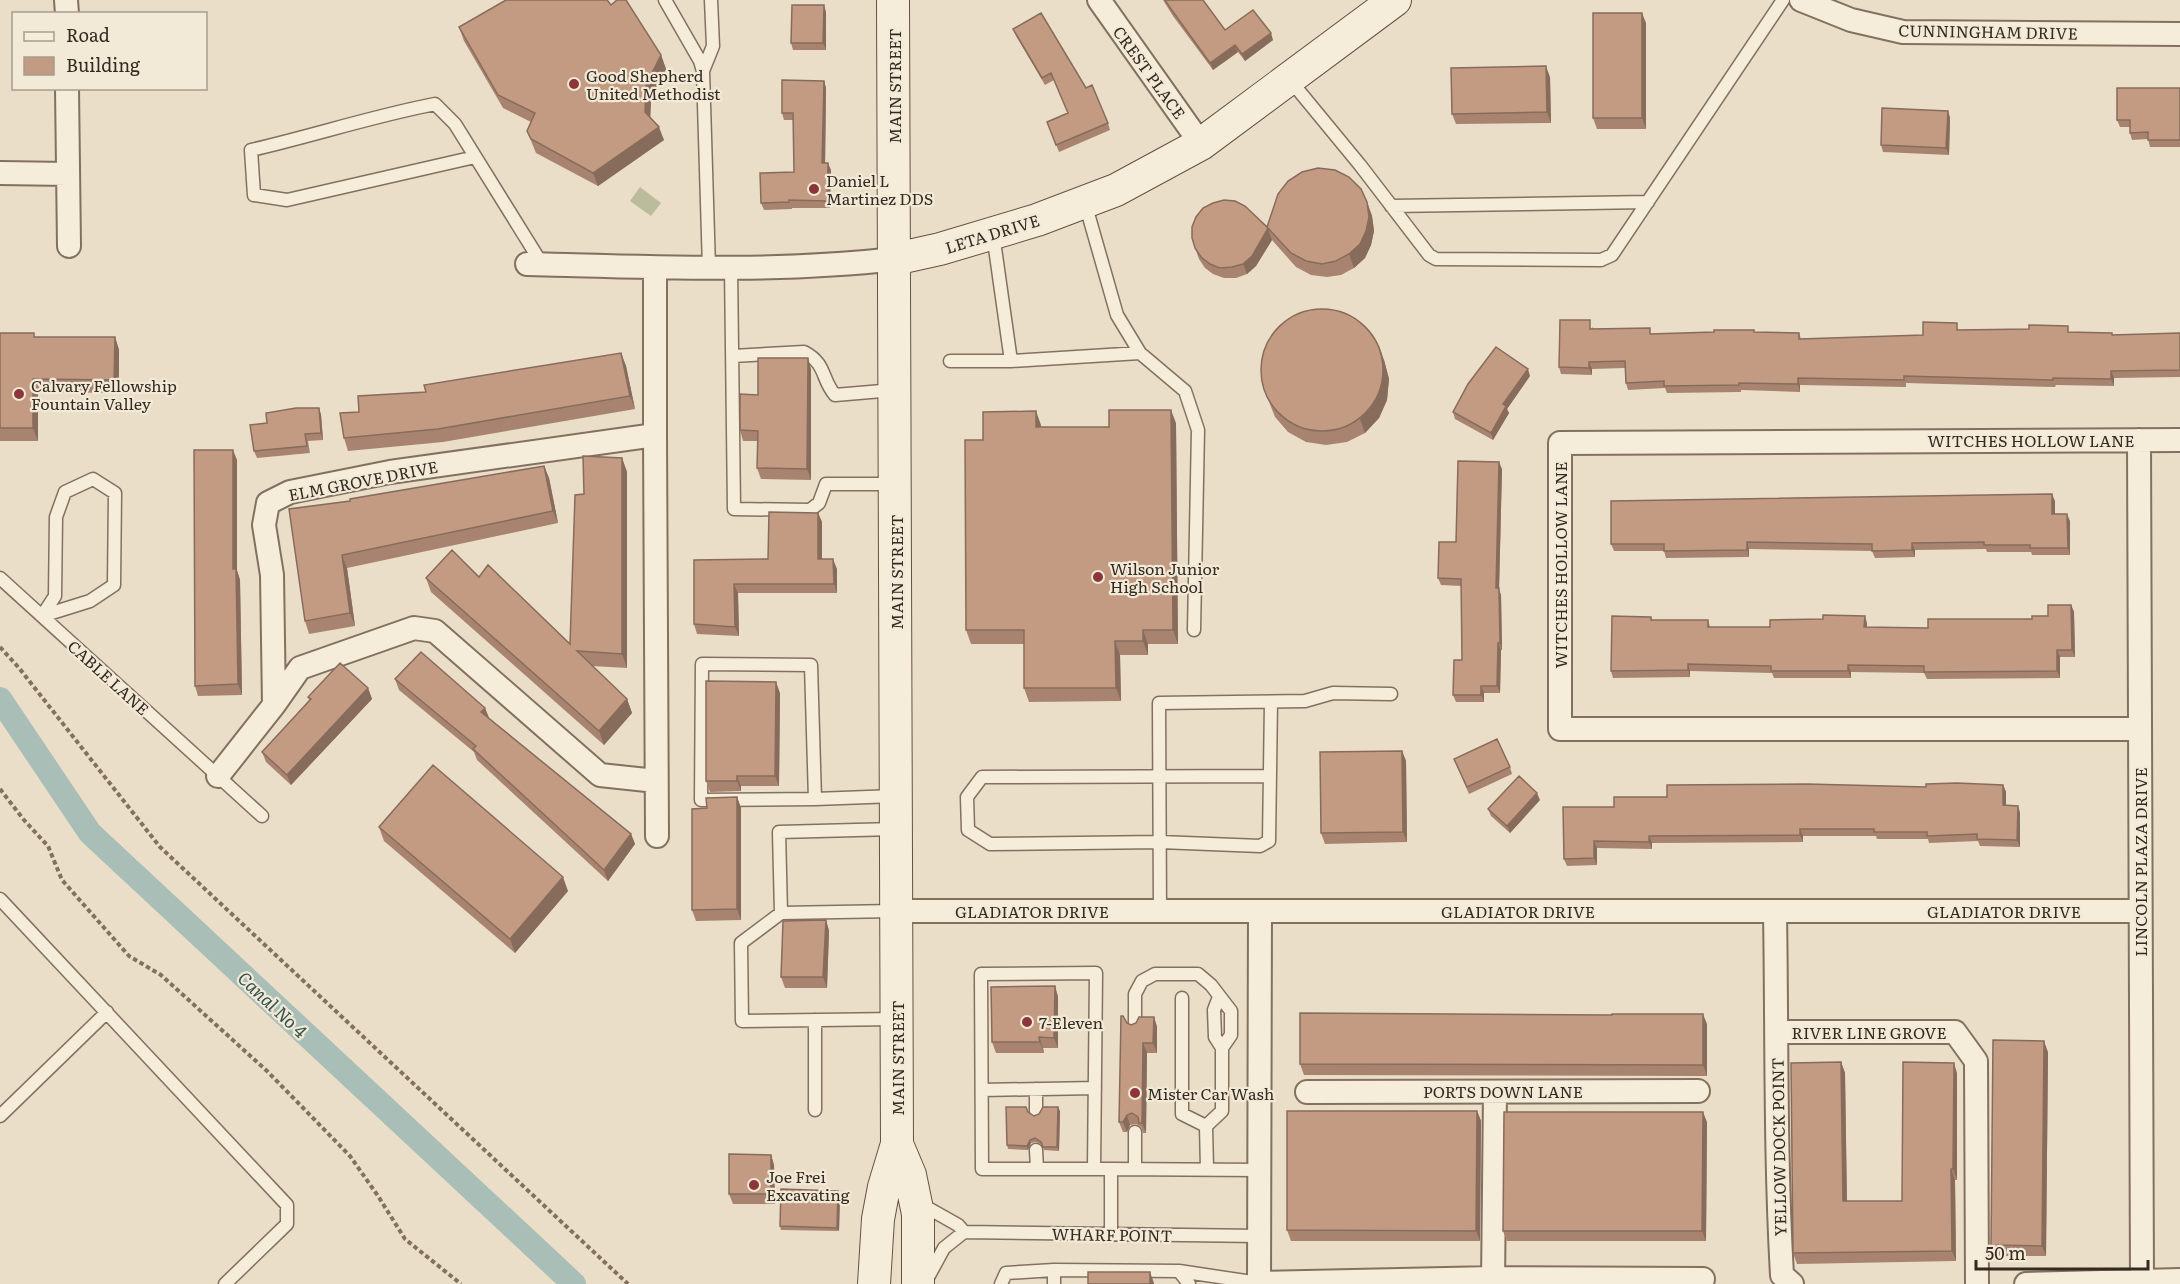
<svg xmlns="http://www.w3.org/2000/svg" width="2180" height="1284" viewBox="0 0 2180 1284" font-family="Literata,serif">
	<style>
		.cemetery { fill: #babc9b }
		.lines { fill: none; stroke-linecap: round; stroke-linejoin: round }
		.canal { stroke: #a8beb7; stroke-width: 24 }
		.lane-casing { stroke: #83715f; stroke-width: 15 }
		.street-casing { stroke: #83715f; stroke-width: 26 }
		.secondary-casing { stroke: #655242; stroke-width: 34 }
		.path { stroke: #83715f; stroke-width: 4; stroke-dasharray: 4.5 3; stroke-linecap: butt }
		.lane { stroke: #f5ecda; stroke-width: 12 }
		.street { stroke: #f5ecda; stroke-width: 22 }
		.secondary { stroke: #f5ecda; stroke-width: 32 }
		.wall { fill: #a88470 }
		.shaded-wall { fill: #886c5b }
		.building { fill: #c39a82; stroke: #886c5b; stroke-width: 1.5 }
		.poi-dot { fill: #8c353a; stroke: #f2e9d6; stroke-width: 2 }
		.labels { text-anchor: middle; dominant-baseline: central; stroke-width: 4.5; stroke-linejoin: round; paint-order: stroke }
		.street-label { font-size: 16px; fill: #352a21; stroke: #f2e9d6 }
		.poi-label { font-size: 16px; fill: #352a21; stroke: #f2e9d6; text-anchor: start }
		.water-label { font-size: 18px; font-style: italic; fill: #325350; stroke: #f2e9d6 }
	</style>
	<rect width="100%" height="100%" fill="#eadec8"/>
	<!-- cemetery -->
	<path class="cemetery" d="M640,187L661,203L651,216L630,201Z"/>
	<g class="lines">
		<!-- canal -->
		<path class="canal" d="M0,699L90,833L574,1284"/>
		<defs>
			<path id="lane" d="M665,0L700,61L703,71L709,268
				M703,71L713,46L711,0
				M1290,80L1360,165L1429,255L1436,259L1601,260L1612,255L1783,0
				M475,157L287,200L254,195L251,150C312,136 373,116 435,104L455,124L542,264
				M1085,203L1117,315L1140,353L1185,391L1198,430L1194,630
				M1391,206L1648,202
				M731,267L734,509L810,510L819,503L826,484H895
				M733,356L804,352C827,364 821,379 835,395L894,390
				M950,361H1011L993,234
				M1011,361L1140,353
				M93,479L115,493L114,585L90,601L42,616L55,596L56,517L65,492Z
				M0,578L262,816
				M1270,776L982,777L967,797L968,830L990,844L1160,842L1260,846L1269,841L1271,702
				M815,799L701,800L702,664L811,665L815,799L895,796
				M0,899L287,1205V1224L225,1284
				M895,911L781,913L779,832L895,829
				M1160,911L1159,703L1305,701L1333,693L1391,694
				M781,913L741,943L742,1021L896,1019
				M1182,998V1114L1206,1126
				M1135,1027V994L1142,981L1155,974H1198L1211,985L1231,1011V1035L1222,1048
				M982,1090L1095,1088
				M815,1110V1020
				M1036,1111V1089
				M0,1116L107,1012
				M1206,1126L1222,1111V1048L1215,1037L1214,1010L1219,997
				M1206,1126L1207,1169
				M1135,1132V1169
				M1036,1150L1037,1169
				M1094,1169L1096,973L981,974L982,1169H1111V1235
				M1111,1169L1260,1170
				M919,1203L958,1225L964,1232L944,1248L926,1281
				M964,1232L1259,1236
				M1054,1270V1284
				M1179,1271L1259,1283
				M1001,1284L1006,1273L1054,1270L1179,1271L1189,1284"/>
			<path id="street" d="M66,0L67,14
				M1099,0L1201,144
				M1801,0L1851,20L1903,32L2180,34
				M67,88L69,246
				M0,173L68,174
				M527,264C650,267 773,273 895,259
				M655,268V435L390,472L290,492L268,503L264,525L272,575L274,705L300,668L414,628L435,631L600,775L656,781
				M655,435L657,836
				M2139,440L2142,1284
				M2139,729H1560V443L2180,440
				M218,776L274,705
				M897,911H2140
				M1775,911C1777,1032 1775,1154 1782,1275L1792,1284
				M1777,1032H1955L1976,1061L1977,1284
				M1307,1092L1698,1091
				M1259,1283L1493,1278L1703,1279
				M1259,1284L1260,911
				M1493,1284L1495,1092
				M2026,1284L2180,1280"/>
			<path id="secondary" d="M895,259L940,249L1037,220L1116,190L1201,144L1395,0
				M897,1144L910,1175L918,1214V1284
				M874,1284L878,1219L884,1187L897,1144L893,0"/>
		</defs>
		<!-- lane casing -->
		<use href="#lane" class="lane-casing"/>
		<!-- street casing -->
		<use href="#street" class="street-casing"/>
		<!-- secondary casing -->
		<use href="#secondary" class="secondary-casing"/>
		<!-- path -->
		<path class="path" d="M0,647L19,668L160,847L628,1284
			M0,789L24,820L48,846L62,880L129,956L161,975L267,1071L350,1156L378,1196L405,1239L461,1284"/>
		<!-- lane -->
		<use href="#lane" class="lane"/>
		<!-- street -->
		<use href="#street" class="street"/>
		<!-- secondary -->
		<use href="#secondary" class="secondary"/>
	</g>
	<!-- wall -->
	<path class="wall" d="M1163,0H1203L1225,30L1273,40L1245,61L1238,52L1213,70L1173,16Z
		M611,5L661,55L666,69L651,99L650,118L664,140L598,186L536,153L527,131L531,122L503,108L464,41L459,27Z
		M826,12V50H793L791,43Z
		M1646,23V129H1597L1593,118Z
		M1013,29L1086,88L1108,123L1110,130L1059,152L1047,122L1068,113L1054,80L1045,85L1016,36Z
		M1550,77L1551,123L1456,124L1452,114Z
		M824,81L826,88L825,163L831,170L830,208H792V209L764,210L761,203L794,172V120H784L782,113Z
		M2180,88V147H2150L2148,139L2132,140L2130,133V127H2120L2117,120Z
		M1948,111L1950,118L1949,155L1883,152L1881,145Z
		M1367,202L1372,216L1374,231L1371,245L1365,258L1354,268L1341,275L1327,277L1311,275L1296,267L1272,240L1256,266L1247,274L1236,278H1224L1213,274L1205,268L1199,259L1195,248L1267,227Z
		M1593,327V329L1652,334L1755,332L1799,333L1801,339L1923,335L1960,330L2070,332L2112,335L2180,333V377L2114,378V386L2056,385L2055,387L1906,383V387L1800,385V392L1741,390V392L1667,393L1665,388L1628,390L1626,383L1625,368L1592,369V375L1561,374L1559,367Z
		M0,333L35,337H115L119,350V393L38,392V441H0Z
		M621,353L626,366L635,409L443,442L348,451L344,438L359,412L426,392Z
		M1384,360L1389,379L1387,400L1379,418L1365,433L1347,442L1326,445L1306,442L1288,432L1275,417L1262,384Z
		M811,369V480L761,479L757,468L758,441H743L740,430L758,395Z
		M1530,376L1507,409L1509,413L1493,440L1455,419L1453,412Z
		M319,408L321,415L323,440L308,441L310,453L257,458L254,451L267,423Z
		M1176,423L1178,644H1148V655H1120L1121,701L1029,702L1024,688V644H971L966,630L983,440L1041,425V427H1109Z
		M622,458L627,472V668L592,666L627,699L632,713L604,745L431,592L426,578L570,644L584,494Z
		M237,460V571L240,580L242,695L198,696L195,686Z
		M544,466L549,478L558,523L347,568L355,626L309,634L305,621L350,501Z
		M1502,469L1499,590L1501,595L1502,650H1501L1500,693H1484V702H1456L1453,695L1462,660L1461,586L1441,585L1438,578L1456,542Z
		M2055,501V514L2070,521V555H2032L2031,552H1987L1986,549L1915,550V557L1875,558L1872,551L1749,549V557L1666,558L1664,551H1614L1611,544Z
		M818,513L822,522V559L837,569V593H738L739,636L697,634L694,624V560L768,559Z
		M2071,605L2074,612L2075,657H2060V678L1927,679L1924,673L1851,672V678H1774L1772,673L1690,671V677L1613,678L1611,671L1651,617L1652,620H1708L1710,627H1770L1867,623V627L1928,628L2032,619L2048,616Z
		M395,679L485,708L489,718L631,834L635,844L608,881L477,760L474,752L399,690Z
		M368,688L372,699L291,785L266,762L262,752L309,700L308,697Z
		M780,693L779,786H741V791L710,792L706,781Z
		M1402,751L1406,761L1407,842L1325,844L1321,833Z
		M1454,759L1510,767L1512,774L1469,794Z
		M2003,785L2006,792V805L2018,806L2020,813V847L1980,846L1978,841L1929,843L1928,839H1877L1876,836H1803V842L1652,843V849L1597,848V865L1567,866L1564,859L1614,807L1667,797Z
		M737,797L741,808V920L696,921L692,910Z
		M1540,800L1510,833L1491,816L1488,809Z
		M379,827L568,891L515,953L384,841Z
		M826,920L829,931L827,988H785L781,977Z
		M1055,986L1058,997V1048H1043L1044,1053H996L992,1042Z
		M1154,1017L1157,1027V1053H1147L1146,1133H1143L1141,1127L1136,1124L1130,1125L1127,1132H1123L1119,1122L1131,1025Z
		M1707,1024V1076L1304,1075L1300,1064Z
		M2048,1052L2046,1256H1995L1991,1245Z
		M1841,1062L1845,1073L1847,1201H1902L1957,1073V1180H1955L1956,1261L1797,1264L1793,1253Z
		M1060,1111L1059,1151L1044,1150L1042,1145L1036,1142L1031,1143L1028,1150L1008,1149L1007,1145L1028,1112L1034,1116Z
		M1477,1111L1481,1121L1480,1241H1291L1287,1230Z
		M1707,1122L1706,1241H1507L1503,1231Z
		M771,1155L774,1165L775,1204H733L729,1194Z
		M840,1195L839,1231L781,1230L780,1226Z"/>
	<!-- shaded-wall -->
	<path class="shaded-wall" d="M824,5L826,12V50L823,43Z
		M1642,13L1646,23V129L1642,118Z
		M1271,33L1273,40L1245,61L1242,54Z
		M1235,45L1238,52L1213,70L1210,63Z
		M661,55L666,69L651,99L650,126L645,112L646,85Z
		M1546,66L1550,77L1551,123L1547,112Z
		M824,81L826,88L825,170L822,163Z
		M1948,111L1950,118L1949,155L1946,148Z
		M659,127L664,140L598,186L593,173Z
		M828,163L831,170L830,208L827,201Z
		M1367,202L1372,216L1374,231L1371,245L1365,258L1354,268L1349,254Z
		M1268,229L1272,240L1256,266L1247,274L1243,264Z
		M115,337L119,350V393L114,380Z
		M1379,346L1384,360L1389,379L1387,400L1379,418L1365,433L1360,419Z
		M621,353L626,366L635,409L630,396Z
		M808,358L811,369V480L807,469Z
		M1589,362L1592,369V375L1589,368Z
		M1528,369L1530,376L1507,409L1509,413L1493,440L1491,433L1503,404Z
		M2111,371L2114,378V386L2111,379Z
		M1798,378L1800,385V392L1798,384Z
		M33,379L38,392V441L33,428Z
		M319,408L321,415L323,440L321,433Z
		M1171,410L1176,423L1178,644L1173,630Z
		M1036,411L1041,425V441L1036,427Z
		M233,450L237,460V570L240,580L242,695L238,684L233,569Z
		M622,458L627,472V668L622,654Z
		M1499,462L1502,469L1499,590L1501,595L1502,650L1500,643L1496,588Z
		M544,466L549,478L558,523L553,511Z
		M2052,494L2055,501V521L2052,514Z
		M818,513L822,522V569L818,559Z
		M2067,514L2070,521V555L2068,548Z
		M1747,542L1749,549V557L1747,550Z
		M1912,543L1915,550V557L1912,550Z
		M342,555L347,568L355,626L350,613Z
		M833,559L837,569V593L834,584Z
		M734,584L738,593L739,636L735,627Z
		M2071,605L2074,612L2075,657L2072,650Z
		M1865,616L1867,623V634L1864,627Z
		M1143,630L1148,644V655L1143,641Z
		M1115,641L1120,655L1121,701L1116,688Z
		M1498,643L1501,650L1500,693L1497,686Z
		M2057,650L2060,657V678L2057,671Z
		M1688,664L1690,671V677L1688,670Z
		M1848,665L1851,672V678L1848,671Z
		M776,682L780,693L779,786L775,776Z
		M1481,686L1484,693V702L1481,695Z
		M368,688L372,699L291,785L287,775Z
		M627,699L632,713L604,745L599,731Z
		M485,708L489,718L481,712Z
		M1402,751L1406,761L1407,842L1403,832Z
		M737,776L741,786V791L737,781Z
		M2003,785L2006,792V812L2003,805Z
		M1537,793L1540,800L1510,833L1507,826Z
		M737,797L741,808V920L737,909Z
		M2018,806L2020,813V847L2017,840Z
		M1800,829L1803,836V842L1800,835Z
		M631,834L635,844L608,881L604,870Z
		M1649,836L1652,843V849L1649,842Z
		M1594,841L1597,848V865L1594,858Z
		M563,877L568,891L515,953L510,939Z
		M826,920L829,931L827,988L823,977Z
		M1055,986L1058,997V1048L1054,1038Z
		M1703,1014L1707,1024V1076L1703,1065Z
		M1154,1017L1157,1027V1053L1153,1043Z
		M1039,1037L1043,1048L1044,1053L1040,1042Z
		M2044,1041L2048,1052L2046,1256L2042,1246Z
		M1143,1043L1147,1053L1146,1133L1142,1123Z
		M1841,1062L1845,1073L1847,1211L1843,1201Z
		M1954,1063L1957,1073V1180L1953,1169Z
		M1058,1107L1060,1111L1059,1151L1057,1147Z
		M1477,1111L1481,1121L1480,1241L1476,1231Z
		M1703,1112L1707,1122L1706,1241L1702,1231Z
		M1127,1115L1130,1125L1127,1132L1123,1122Z
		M1030,1140L1031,1143L1028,1150L1027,1146Z
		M771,1155L774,1165L775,1204L771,1194Z
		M1951,1169L1955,1180L1956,1261L1952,1251Z
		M838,1191L840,1195L839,1231L837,1228Z
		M1150,1272L1154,1283V1284H1150Z"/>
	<!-- building -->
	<path class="building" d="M506,0H607L611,5L617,0H626L661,55L646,85L645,112L659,127L593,173L531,139L527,131L535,113L498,95L459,27Z
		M1165,0H1203L1225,30L1253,10L1271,33L1242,54L1235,45L1210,63L1171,9Z
		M792,5H824L823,43H791Z
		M1041,13L1086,88L1092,85L1108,123L1056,145L1047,122L1068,113L1051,73L1042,78L1013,29Z
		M1593,13H1642V118H1593Z
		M1546,66L1547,112L1452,114L1451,68Z
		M782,80L824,81L822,163H828L827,201L789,200V202L761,203L760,173L794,172L793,113H782Z
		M2117,88H2180V140H2148V132L2130,133V120H2117Z
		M1882,108L1948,111L1946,148L1881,145Z
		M1318,168L1335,170L1349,177L1361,189L1367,202L1369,217L1366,231L1360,244L1349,254L1336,261L1322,264L1306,261L1291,253L1267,227L1278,194L1288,181L1302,172Z
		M1224,200L1235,201L1245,206L1268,228L1252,256L1243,264L1232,267L1220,268L1210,264L1201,257L1195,248L1192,238V227L1196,217L1203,208L1213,203Z
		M1261 370a61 61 0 1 1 122 0a61 61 0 1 1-122 0Z
		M1560,320H1590V329L1650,328V334L1714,332V330H1754V332L1799,333V339L1923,335V322L1957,323V330L2029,329V325L2068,326V332L2112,333V335L2180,333V370L2111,371V379L2053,378V380L1904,376V380L1798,378V384L1739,383V385L1664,386V381L1626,383L1625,361L1589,362V368L1559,367Z
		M0,333H34V337H115L114,380L33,379V428H0Z
		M1496,347L1528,369L1503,404L1506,406L1491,433L1453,412L1468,384Z
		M621,353L630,396L438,429L344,438L340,413L359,412L358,396L426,392L424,385Z
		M758,358H808L807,469L757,468L758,431L740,430V394L758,395Z
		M296,408H319L321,433L305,434L307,446L254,451L250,425L267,423L266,413Z
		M1109,410H1171L1173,630H1143V641H1115L1116,688H1024V630H966L965,440H983V412L1036,411V427H1109Z
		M194,450H233V569H236L238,684L195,686Z
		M583,456L622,458V654L577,651L627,699L599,731L426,578L452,550L479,577L488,565L570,644L575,495L584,494Z
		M1458,461L1499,462L1496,588H1499L1500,643H1498L1497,686H1481V695H1453L1454,660H1462L1461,579L1438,578L1439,542H1456Z
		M544,466L553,511L342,555L350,613L305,621L289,509L350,501V499Z
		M2052,494V514H2067L2068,548H2030V545H1984V542L1912,543V550L1872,551V544L1747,542V550L1664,551V544H1611V501Z
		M769,512L818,513V559H833L834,584H734L735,627L694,624V560L768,559Z
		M2048,605H2071L2072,650H2057V671L1924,672V666L1848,665V671H1771V666L1688,664V670L1611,671L1612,616L1651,617V620H1708V627H1770V620L1823,619V615L1865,616L1864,627L1928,628V619H2032V616H2048Z
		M421,652L485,708L481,712L631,834L604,870L473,749L476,746L395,679Z
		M340,663L368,688L287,775L262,752L311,699L308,697Z
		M706,681L776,682L775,776H737V781H706Z
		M1497,739L1510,767L1467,787L1454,759Z
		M1402,751L1403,832L1321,833L1320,752Z
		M433,765L563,877L510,939L379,827Z
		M1519,776L1537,793L1507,826L1488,809Z
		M1957,783L2003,785V805L2018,806L2017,840L1977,839V834L1927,836V832H1874V829H1800V835L1649,836V842L1594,841V858L1564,859L1563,807H1614V797H1667V785L1807,784L1926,787V784Z
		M737,797V909L692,910V809L707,808L706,798Z
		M826,920L823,977H781L783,921Z
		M1055,986L1054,1038L1039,1037L1040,1042H992L991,987Z
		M1300,1013L1612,1015V1014H1703V1065L1300,1064Z
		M1121,1016H1123L1127,1023L1131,1025L1136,1023L1139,1017H1154L1153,1043H1143L1142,1123H1139L1138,1117L1132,1113L1127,1115L1123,1122H1119Z
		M1993,1040L2044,1041L2042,1246L1991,1245Z
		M1841,1062L1843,1201H1902L1903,1062L1954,1063L1953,1169H1951L1952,1251L1793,1253L1791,1063Z
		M1006,1107H1026L1028,1112L1034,1116L1039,1114L1043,1107H1058L1057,1147H1043L1041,1142L1035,1138L1030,1140L1027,1146L1007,1145Z
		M1287,1111H1477L1476,1231L1287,1230Z
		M1504,1112H1703L1702,1231H1503Z
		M729,1154L771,1155V1194H729Z
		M781,1189L838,1191L837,1228L780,1226Z
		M1088,1272H1150V1284H1088Z"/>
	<!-- markers -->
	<g class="poi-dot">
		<circle cx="574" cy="84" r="6"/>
		<circle cx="814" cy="189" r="6"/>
		<circle cx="19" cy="394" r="6"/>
		<circle cx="1098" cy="577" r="6"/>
		<circle cx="1027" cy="1022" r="6"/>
		<circle cx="1135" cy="1093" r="6"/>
		<circle cx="754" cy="1185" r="6"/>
	</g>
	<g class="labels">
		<!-- street labels -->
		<g class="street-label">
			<text transform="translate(1988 31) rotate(1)">CUNNINGHAM DRIVE</text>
			<text transform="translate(1150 72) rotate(54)">CREST PLACE</text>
			<text transform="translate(894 86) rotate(-90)">MAIN STREET</text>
			<text transform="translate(992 233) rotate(-17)">LETA DRIVE</text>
			<text x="2031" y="440">WITCHES HOLLOW LANE</text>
			<text transform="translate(363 480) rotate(-11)">ELM GROVE DRIVE</text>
			<text transform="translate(1560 565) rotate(-90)">WITCHES HOLLOW LANE</text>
			<text transform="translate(896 572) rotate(-90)">MAIN STREET</text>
			<text transform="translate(109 677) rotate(42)">CABLE LANE</text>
			<text transform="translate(2140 862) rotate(-90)">LINCOLN PLAZA DRIVE</text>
			<text x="1032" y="911">GLADIATOR DRIVE</text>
			<text x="1518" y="911">GLADIATOR DRIVE</text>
			<text x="2004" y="911">GLADIATOR DRIVE</text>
			<text x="1869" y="1032">RIVER LINE GROVE</text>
			<text transform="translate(897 1058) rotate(-90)">MAIN STREET</text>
			<text x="1503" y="1091">PORTS DOWN LANE</text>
			<text transform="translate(1778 1147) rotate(-91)">YELLOW DOCK POINT</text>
			<text transform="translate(1112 1234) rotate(1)">WHARF POINT</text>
		</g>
		<!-- poi labels -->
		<g class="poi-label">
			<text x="586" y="75">Good Shepherd<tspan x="586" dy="18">United Methodist</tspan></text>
			<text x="826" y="180">Daniel L<tspan x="826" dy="18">Martinez DDS</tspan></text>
			<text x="31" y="385">Calvary Fellowship<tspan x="31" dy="18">Fountain Valley</tspan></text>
			<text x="1110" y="568">Wilson Junior<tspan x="1110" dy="18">High School</tspan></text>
			<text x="1039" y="1022">7-Eleven</text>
			<text x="1147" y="1093">Mister Car Wash</text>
			<text x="766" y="1176">Joe Frei<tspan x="766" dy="18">Excavating</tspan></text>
		</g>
		<!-- water labels -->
		<g class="water-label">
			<text transform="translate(273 1004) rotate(43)">Canal No 4</text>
		</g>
	</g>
	<!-- legend -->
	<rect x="12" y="12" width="195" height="78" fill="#f2e9d6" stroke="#a69d8e" stroke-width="1.5"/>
	<rect x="24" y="32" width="30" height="9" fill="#f5ecda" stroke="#a69d8e" stroke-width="1.5"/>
	<text x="66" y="42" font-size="18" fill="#352a21">Road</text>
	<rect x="24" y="57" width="30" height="18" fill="#c39a82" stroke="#a69d8e" stroke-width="1.5"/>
	<text x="66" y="72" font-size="18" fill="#352a21">Building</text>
	<!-- scale -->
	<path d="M1976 1260v9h172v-9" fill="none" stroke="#352a21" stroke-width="3"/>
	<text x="1985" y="1260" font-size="18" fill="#352a21" stroke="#f2e9d6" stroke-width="4.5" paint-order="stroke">50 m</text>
</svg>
